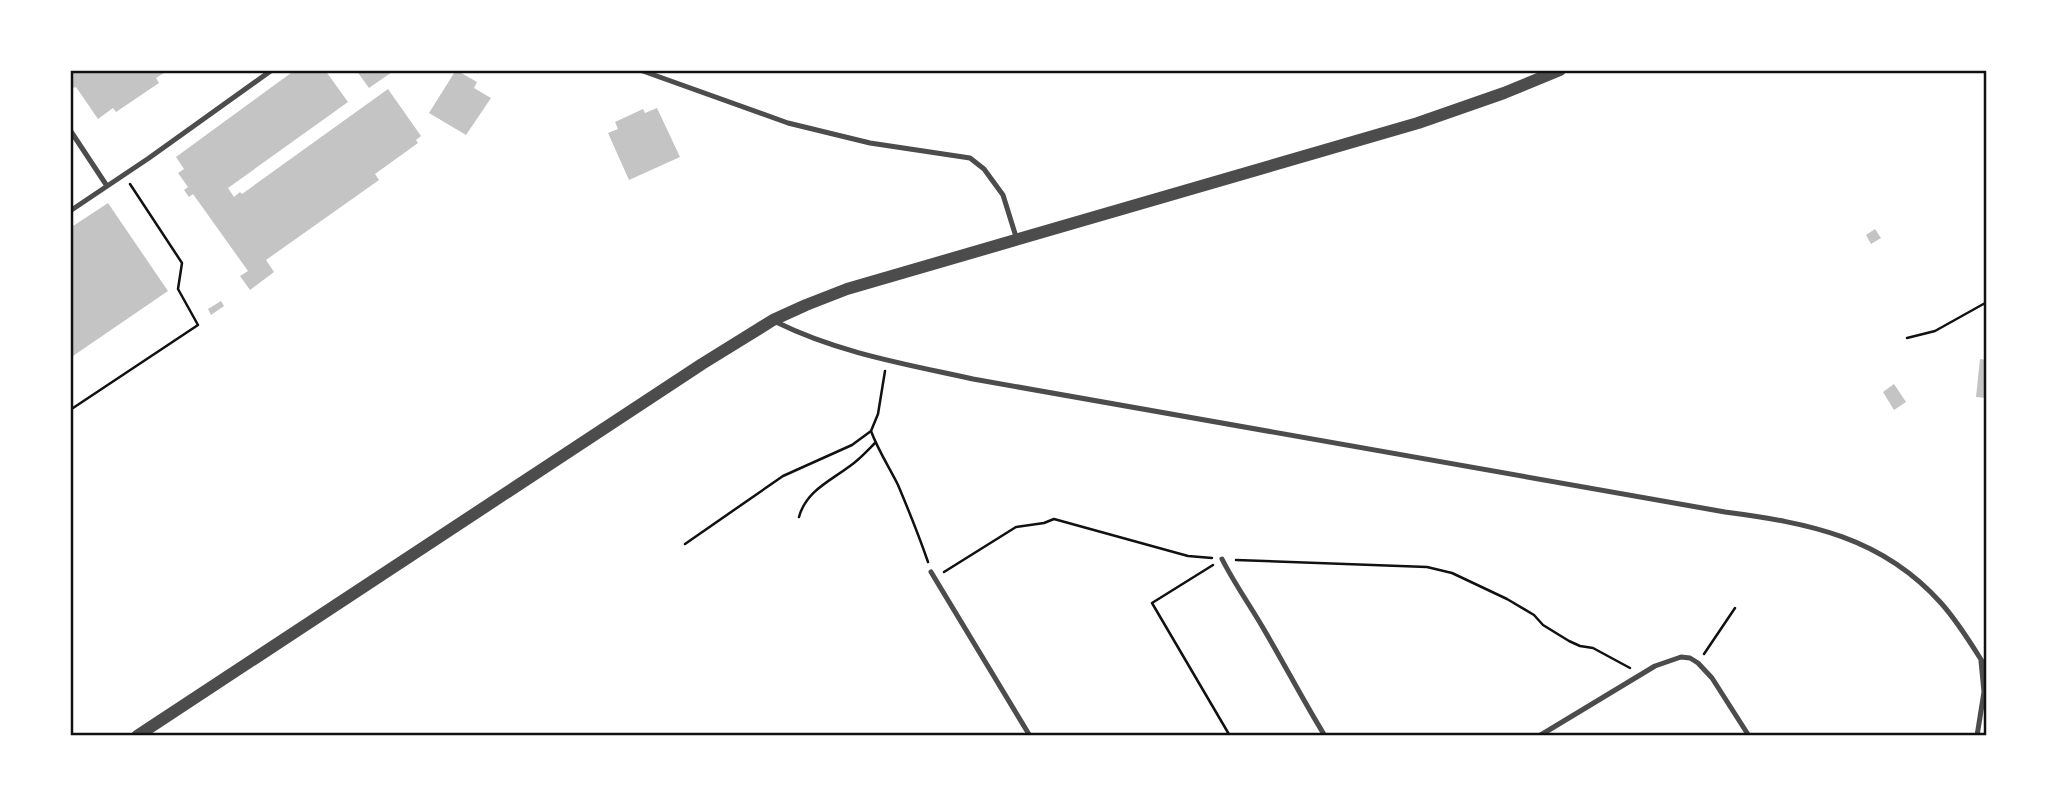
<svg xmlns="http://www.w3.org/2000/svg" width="2057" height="806" viewBox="0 0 2057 806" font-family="Overpass,sans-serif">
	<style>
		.building { fill: #c4c4c4 }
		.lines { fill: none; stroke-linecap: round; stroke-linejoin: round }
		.path { stroke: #111; stroke-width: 2.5 }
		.service { stroke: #4c4c4c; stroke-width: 5 }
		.tertiary { stroke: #4c4c4c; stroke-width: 12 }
		.neatline { fill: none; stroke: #111; stroke-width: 2.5 }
	</style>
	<rect width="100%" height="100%" fill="#fff"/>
	<!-- building -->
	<path class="building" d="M70,70H162L164,73L156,78L159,83L116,112L113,108L98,119L76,87L74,88L70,82Z
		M295,70H325L348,102L228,188L234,197L240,192L242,194L388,89L421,136L416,140L418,143L375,174L379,180L266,260L274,272L250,290L240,276L248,271L193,194L189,197L184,190L188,187L178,173L184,169L176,157Z
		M356,70H395L369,88Z
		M456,70L477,82L474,88L491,98L466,135L429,113Z
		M657,108L680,157L629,180L608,133L618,129L615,122L643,109L645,113Z
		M108,203L168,291L70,358V228Z
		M1875,229L1881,238L1871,244L1866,235Z
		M221,301L224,306L211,315L208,309Z
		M1980,359L1987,360V398L1976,397Z
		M1894,384L1906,402L1894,410L1883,392Z"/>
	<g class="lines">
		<!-- path -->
		<path class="path" d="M1907,338L1935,331L1987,302
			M70,410L198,325L178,289L182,263L130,184
			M871,431C878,450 889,467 898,485C909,511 919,536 928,562
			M799,517C806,491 830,481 850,466C859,460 867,451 875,443
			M685,544L783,476L852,445L871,431L878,414L885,371
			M1236,560L1427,567L1452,573L1507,599L1534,615L1543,625L1569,641L1580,646L1593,648L1630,668
			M1213,565L1152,603L1230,736
			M944,572L1016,527L1044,523L1054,519L1188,556L1212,558
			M1704,654L1735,608"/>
		<!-- service -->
		<path class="service" d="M640,70L788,123L870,143L970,158L984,169L1003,195L1017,240
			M70,130L107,186
			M70,211L149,158L272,70
			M776,322C839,353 905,364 973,379L1725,512C1809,523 1882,537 1941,603C1959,623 1973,647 1987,669
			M1222,559C1235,585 1252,608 1266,633C1286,667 1304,702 1325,736
			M931,572L1030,736
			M1539,736L1655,666L1681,657L1690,658L1698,663L1712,678L1749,736
			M1977,736L1984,692L1981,661
			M1985,736L1987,735"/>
		<!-- tertiary -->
		<path class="tertiary" d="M137,736L702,364L773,320L806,305L847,289L1418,123L1504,93L1560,70"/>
	</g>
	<!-- border -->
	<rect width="2057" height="806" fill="none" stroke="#ffffff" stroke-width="144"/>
	<rect x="72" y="72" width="1913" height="662" class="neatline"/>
</svg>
